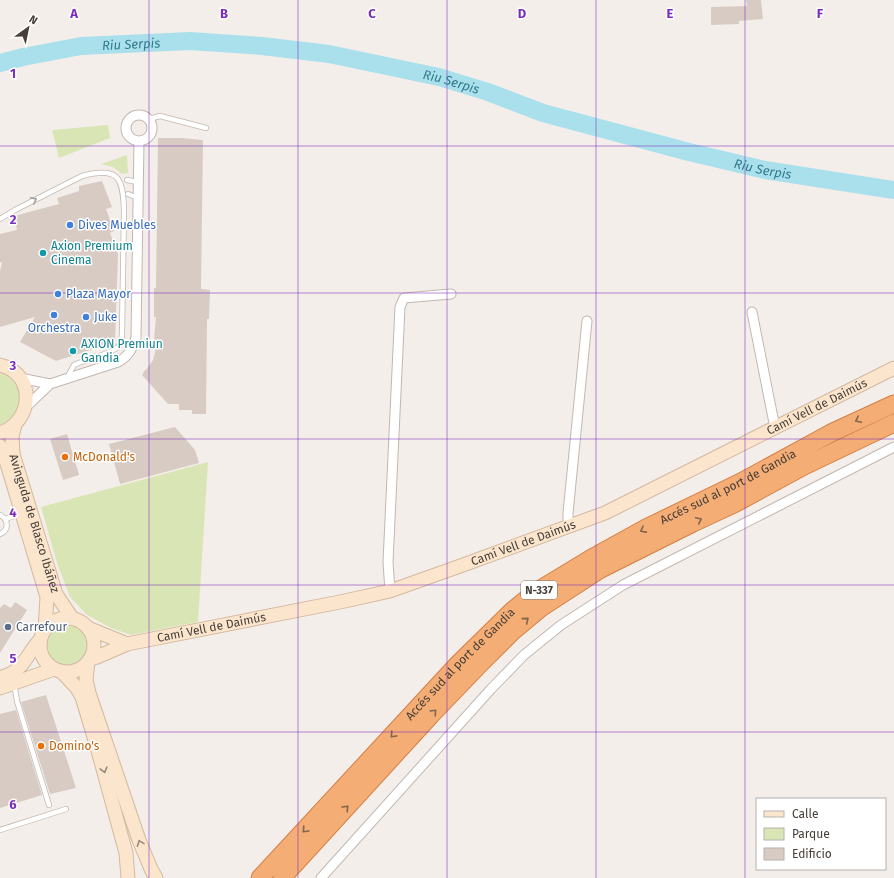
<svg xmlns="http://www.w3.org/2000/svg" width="894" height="878" viewBox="0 0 894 878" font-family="'Fira Sans',sans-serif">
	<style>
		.green { fill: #dae5b5 }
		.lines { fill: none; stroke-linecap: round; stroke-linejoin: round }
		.river { stroke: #aae0ec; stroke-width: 18 }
		.building { fill: #d8cbc3 }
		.lane-casing { stroke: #c2b7b0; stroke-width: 6 }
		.street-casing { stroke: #c2b7b0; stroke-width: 11 }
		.secondary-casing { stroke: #d3b99e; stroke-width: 15 }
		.highway-casing { stroke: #d47e44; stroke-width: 19 }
		.lane { stroke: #fff; stroke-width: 4.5 }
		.street { stroke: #fff; stroke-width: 9 }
		.secondary { stroke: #fbe5cc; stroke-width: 13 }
		.highway { stroke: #f4ad74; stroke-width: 17 }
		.oneway { stroke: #a39e9c }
		.oneway2 { stroke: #84654d }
		.oneway3 { stroke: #98897b }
		.grid { fill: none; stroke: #7b2cbf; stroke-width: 1; stroke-opacity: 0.55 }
		.shop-dot { fill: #3f7fe0; stroke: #fff; stroke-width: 1.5 }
		.culture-dot { fill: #0f9aa8; stroke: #fff; stroke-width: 1.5 }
		.food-dot { fill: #e8710a; stroke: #fff; stroke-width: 1.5 }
		.service-dot { fill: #5c6f8a; stroke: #fff; stroke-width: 1.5 }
		.labels { text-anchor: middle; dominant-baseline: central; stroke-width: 3; stroke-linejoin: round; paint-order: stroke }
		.shield { fill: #fff; stroke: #7e7874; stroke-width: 1 }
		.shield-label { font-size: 11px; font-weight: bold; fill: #473e38 }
		.shop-label { font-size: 12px; fill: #366cbe; stroke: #fff; text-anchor: start }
		.culture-label { font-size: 12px; fill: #0d838f; stroke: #fff; text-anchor: start }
		.street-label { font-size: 12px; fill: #473e38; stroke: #fff }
		.food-label { font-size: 12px; fill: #c56008; stroke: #fff; text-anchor: start }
		.service-label { font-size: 12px; fill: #4e5e75; stroke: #fff; text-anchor: start }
		.water-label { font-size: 13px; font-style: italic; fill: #307b8e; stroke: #fff }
		.grid-label { font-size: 13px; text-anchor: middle; font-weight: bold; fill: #7b2cbf; stroke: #fff; stroke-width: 3; stroke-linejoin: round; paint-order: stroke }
	</style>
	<rect width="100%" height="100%" fill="#f4eeea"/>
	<!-- green -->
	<path class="green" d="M108,125L110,138L59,158L52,130Z
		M127,155L128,173L122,174L113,167L101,164Z
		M0,372C17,378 26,398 15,414C12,419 6,422 0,425Z
		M208,462L198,622L131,635L111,628L87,615L70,597L57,563L41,507Z
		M47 646a21 21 0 1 1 42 0a21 21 0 1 1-42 0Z"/>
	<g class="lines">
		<!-- river -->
		<path class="river" id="s1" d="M0,63L23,57L81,46L190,41L262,46L329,54L439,77L488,92L543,113L689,152L765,170L894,190"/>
	</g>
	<!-- building -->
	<path class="building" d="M746,0H761L763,19L739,21V24L711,25V7L747,6Z
		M158,138H182L203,140L201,289L210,290L209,319H207L206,414H192V410H179V404H168L142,375L145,370H146L153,360L155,353L156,340L154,339L156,317H154V288H156Z
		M102,181L112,207L106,209L114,231L110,233L118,254L115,342L56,361L20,342L35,317L0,327V271L2,263L0,262V234L17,230L14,216L59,204L57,198L79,191V186Z
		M175,427L195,450L199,463L120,484L109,444Z
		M67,434L79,475L63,480L50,439Z
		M15,602L27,610L0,653V608L4,604L11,608Z
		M46,695L76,788L50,794L21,702Z
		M16,710L42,795L0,808V714Z"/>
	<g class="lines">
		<defs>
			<path id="lane" d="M149,119L160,116L206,128
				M127,180L138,182
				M128,194L138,198
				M0,219L15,210L82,176C119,166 123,178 124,211L122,335C121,339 121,344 118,347C111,354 84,360 74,365L67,378
				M0,515C9,520 9,530 0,534
				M5,519L21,514
				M15,689L17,701L49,805
				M0,830L66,809"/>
			<path id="street" d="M126 128a13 13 0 1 1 26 0a13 13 0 1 1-26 0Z
				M752,312L775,428
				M20,378L50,384
				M26,407L50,384L118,362C128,357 132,349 136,338L139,141
				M568,527V513L587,321
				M390,591L388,562L400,307L404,298L451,294
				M321,878L491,689L524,655L561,625L623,585L894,447"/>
			<g id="secondary">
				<path d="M0,365C36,373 34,422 0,433"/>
				<path id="s2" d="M15,425L12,436L13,454L56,594L72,618"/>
				<path d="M0,446L5,457L47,597L45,630"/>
				<circle cx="67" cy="645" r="27"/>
				<path d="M88,628L127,644"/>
				<path id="s3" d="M90,659L97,657L127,644L340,602L390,591L463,565L605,513L894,368"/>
				<path d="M88,662L86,680L89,693L139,840L151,869L156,878"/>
				<path d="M61,671L76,687L82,697L97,747L126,853L128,878"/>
				<path d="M0,678C4,676 8,675 12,673C25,666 30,649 40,640"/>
				<path d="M0,688L54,669"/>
			</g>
			<g id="highway">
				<path id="s4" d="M260,878L458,664L512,611L534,593L590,559L646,528L741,482L831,433L894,404"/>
				<path d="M282,878L431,715L480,664L512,632L542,607L599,570L693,523L734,504L804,466L894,423"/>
			</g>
		</defs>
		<!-- lane casing -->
		<use href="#lane" class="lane-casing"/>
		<!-- street casing -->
		<use href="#street" class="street-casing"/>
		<!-- secondary casing -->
		<use href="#secondary" class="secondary-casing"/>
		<!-- highway casing -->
		<use href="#highway" class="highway-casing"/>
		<!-- lane -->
		<use href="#lane" class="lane"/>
		<!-- street -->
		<use href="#street" class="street"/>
		<!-- secondary -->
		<use href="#secondary" class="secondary"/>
		<!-- highway -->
		<use href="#highway" class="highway"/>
	</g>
	<!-- one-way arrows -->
	<defs><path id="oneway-chevron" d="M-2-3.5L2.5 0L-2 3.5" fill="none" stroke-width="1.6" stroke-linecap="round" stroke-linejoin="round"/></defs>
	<use class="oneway" href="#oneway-chevron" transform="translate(34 200) rotate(-27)"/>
	<g class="oneway2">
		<use href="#oneway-chevron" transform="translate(858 420) rotate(155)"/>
		<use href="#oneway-chevron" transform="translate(699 520) rotate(-25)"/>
		<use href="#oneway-chevron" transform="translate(643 530) rotate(152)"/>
		<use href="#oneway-chevron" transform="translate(526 620) rotate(-40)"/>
		<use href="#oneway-chevron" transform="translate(434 712) rotate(-46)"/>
		<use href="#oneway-chevron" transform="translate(393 735) rotate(133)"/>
		<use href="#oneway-chevron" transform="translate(346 808) rotate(-47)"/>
		<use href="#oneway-chevron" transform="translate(305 830) rotate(133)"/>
	</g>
	<g class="oneway3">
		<use href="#oneway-chevron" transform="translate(104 770) rotate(75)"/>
		<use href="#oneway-chevron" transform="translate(140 843) rotate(-111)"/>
	</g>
	<!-- grid -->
	<path class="grid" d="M149,0V878M298,0V878M447,0V878M596,0V878M745,0V878M0,146H894M0,293H894M0,439H894M0,585H894M0,732H894"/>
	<!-- markers -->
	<g class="shop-dot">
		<circle cx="70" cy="225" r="4"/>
		<circle cx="58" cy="294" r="4"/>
		<circle cx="54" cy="315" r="4"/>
		<circle cx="86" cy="317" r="4"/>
	</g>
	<g class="culture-dot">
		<circle cx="43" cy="253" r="4"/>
		<circle cx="73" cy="351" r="4"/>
	</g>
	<g class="food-dot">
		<circle cx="65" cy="457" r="4"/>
		<circle cx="41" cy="746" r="4"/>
	</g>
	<circle class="service-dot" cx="8" cy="627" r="4"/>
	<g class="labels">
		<!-- shield labels -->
		<rect class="shield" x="521" y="581" width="36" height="18" rx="3"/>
		<g class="shield-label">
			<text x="539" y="590">N-337</text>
		</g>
		<!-- shop labels -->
		<g class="shop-label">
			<text x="78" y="225">Dives Muebles</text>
			<text x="66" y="294">Plaza Mayor</text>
			<text x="94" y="317">Juke</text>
			<text x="54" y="328" text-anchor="middle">Orchestra</text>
		</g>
		<!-- culture labels -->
		<g class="culture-label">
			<text x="51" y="246">Axion Premium<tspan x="51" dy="14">Cinema</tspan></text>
			<text x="81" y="344">AXION Premiun<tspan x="81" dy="14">Gandia</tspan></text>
		</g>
		<!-- street labels -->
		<g class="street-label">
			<text stroke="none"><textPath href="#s3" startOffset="774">Camí Vell de Daimús</textPath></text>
			<text stroke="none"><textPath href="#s4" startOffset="617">Accés sud al port de Gandia</textPath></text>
			<text stroke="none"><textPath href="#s2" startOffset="102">Avinguda de Blasco Ibáñez</textPath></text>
			<text stroke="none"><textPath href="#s3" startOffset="450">Camí Vell de Daimús</textPath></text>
			<text stroke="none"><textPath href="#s3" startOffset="126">Camí Vell de Daimús</textPath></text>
			<text stroke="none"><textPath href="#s4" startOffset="293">Accés sud al port de Gandia</textPath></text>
		</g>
		<!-- food labels -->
		<g class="food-label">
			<text x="73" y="457">McDonald's</text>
			<text x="49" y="746">Domino's</text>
		</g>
		<!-- service labels -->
		<g class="service-label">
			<text x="16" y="627">Carrefour</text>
		</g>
		<!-- water labels -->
		<g class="water-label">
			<text stroke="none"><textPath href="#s1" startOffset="133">Riu Serpis</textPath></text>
			<text stroke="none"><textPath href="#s1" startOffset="457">Riu Serpis</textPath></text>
			<text stroke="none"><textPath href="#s1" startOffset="781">Riu Serpis</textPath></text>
		</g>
	</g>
	<g class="grid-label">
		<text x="74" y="18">A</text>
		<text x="224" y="18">B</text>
		<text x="372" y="18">C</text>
		<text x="522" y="18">D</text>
		<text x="670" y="18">E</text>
		<text x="820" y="18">F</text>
		<text x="13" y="78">1</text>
		<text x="13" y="224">2</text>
		<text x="13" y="370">3</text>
		<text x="13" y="517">4</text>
		<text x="13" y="663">5</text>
		<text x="13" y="809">6</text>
	</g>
	<!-- legend -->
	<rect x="756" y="798" width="130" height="72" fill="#ffffff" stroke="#b5b2af"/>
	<rect x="764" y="811" width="20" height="6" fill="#fbe5cc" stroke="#b5b2af"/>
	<text x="792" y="818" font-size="12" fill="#473e38">Calle</text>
	<rect x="764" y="828" width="20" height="12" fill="#dae5b5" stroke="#b5b2af"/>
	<text x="792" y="838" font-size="12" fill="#473e38">Parque</text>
	<rect x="764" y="848" width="20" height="12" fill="#d8cbc3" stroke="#b5b2af"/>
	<text x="792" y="858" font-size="12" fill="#473e38">Edificio</text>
	<!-- north arrow -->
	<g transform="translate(28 28) rotate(33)" stroke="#ffffff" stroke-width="3" paint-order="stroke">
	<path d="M0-3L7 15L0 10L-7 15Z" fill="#473e38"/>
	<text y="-6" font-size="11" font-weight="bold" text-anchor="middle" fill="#473e38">N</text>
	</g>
</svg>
